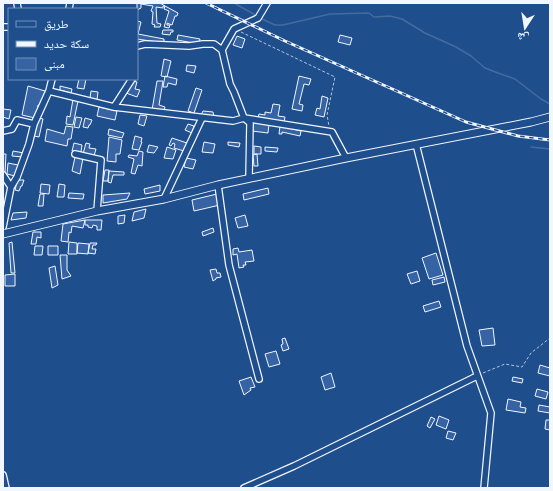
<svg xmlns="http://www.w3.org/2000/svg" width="553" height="491" viewBox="0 0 553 491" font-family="Lato,'Noto Naskh Arabic',sans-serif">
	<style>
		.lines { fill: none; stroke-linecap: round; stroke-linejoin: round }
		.stream { stroke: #446ba0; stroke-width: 1.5 }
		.building { fill: #3563a3; stroke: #f2f6ff }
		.minor-casing { stroke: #f2f6ff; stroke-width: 8 }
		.major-casing { stroke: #f2f6ff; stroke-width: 9 }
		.path { stroke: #b3c4dc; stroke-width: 1; stroke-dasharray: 3 2; stroke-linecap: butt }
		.minor { stroke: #1f4e8c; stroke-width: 5.5 }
		.major { stroke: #1f4e8c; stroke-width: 7 }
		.rail-casing { stroke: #f2f6ff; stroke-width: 3 }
		.rail { stroke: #1f4e8c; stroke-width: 1.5; stroke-dasharray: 4.5; stroke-linecap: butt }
	</style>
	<rect width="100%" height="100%" fill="#1f4e8c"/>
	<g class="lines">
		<!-- stream -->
		<path class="stream" d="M234,3L257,16
			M260,18L275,25H283L330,14L369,13L374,17L390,16L402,19L425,33L456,47L471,56L485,68L498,73L515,79L541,99L550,104
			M531,147L550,149"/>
	</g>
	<!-- building -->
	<path class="building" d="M137,3H160L165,6H163V8L156,7L157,23L161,24L160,27H154L155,25L152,24L153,12L151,11L153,6L141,4V8L137,10Z
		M165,6L178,13L177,16H175L172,25L167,23V25H170L169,28L164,27L169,11L164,9Z
		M137,21L141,22L138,34L164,39V43L137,39Z
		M163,30H173V32H171L170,35L162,34Z
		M178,35L200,39L199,44L177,40Z
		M340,35L352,38L350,45L338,42Z
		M237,36L245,39L242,48L233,45Z
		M164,59L171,61L167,77L161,76Z
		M187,65L196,66L194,73L186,71Z
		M165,76L177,79L176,85L168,83L167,87H163Z
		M299,76L311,79L309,85L304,84L299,104L303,105L302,111L292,109Z
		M79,79H86L84,89L77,88Z
		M133,81L137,82L135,89L140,90L137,97L126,93L129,85Z
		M157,81H163L159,105L165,107L164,112L152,110Z
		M28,86L45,91L41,106L38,105L37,115H35V118L22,115Z
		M60,86L72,89L71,93L60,90Z
		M196,88L202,90L194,113L188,111Z
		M91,91L98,92L97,100L90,98Z
		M322,96L328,98L324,117L315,115L317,108L320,109Z
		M73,99L78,101L73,125L66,124L67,116L70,117Z
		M273,104L280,105L278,116L285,117L284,122L258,117L259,114L265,115V112L271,113Z
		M99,107L117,111L115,120L97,116Z
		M3,109L11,110L9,119L3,117Z
		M203,111L213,112L214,117L201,115Z
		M140,115L147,116L144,126L138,124Z
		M76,117L82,118L79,128L74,127Z
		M39,118L43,119L39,137L34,136Z
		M85,118L92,120L90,125H89L88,128L83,127Z
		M254,122L269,124L268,133L252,131Z
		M188,124L194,126L192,133L185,130Z
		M66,126L73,127L71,139H68L67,146L45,141L47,129L64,134Z
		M280,126L301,131L300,136L282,132V134H279Z
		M109,129L124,133L122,138L108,135Z
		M135,136L142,138L141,142H142L139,150L132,149Z
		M109,137L122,140L120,154H116V162L107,161Z
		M172,138L187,143L184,151L174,148L175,144L173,143L171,146L169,145Z
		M204,142L215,144L213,153L202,152Z
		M228,142L240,143L239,147L228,145Z
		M74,143L82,145L81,152L72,151Z
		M86,143L90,144L89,148L96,149L94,156L83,154Z
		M149,145L158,147L154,153L147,152Z
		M254,146L261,147V154H254Z
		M167,147L176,150L173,159L164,158Z
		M265,147L278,148L277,152L265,151Z
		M13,151L24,153L23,157L12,156Z
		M139,151L143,152L142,166L138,165L135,174L131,173L134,159L128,157L129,155L137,156Z
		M3,154H6L5,173L3,172Z
		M257,154L258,166H254L253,155Z
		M75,157L83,158L80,174L72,171Z
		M186,158L196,160L193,169L184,167Z
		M8,163L18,165L15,176L7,174Z
		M105,170H109L108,181H103Z
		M109,171L124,172V175H113L111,183L108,182Z
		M19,180H24L22,186H21L19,191L15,190L17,182Z
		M41,184L50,185L49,194L40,193Z
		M59,184L65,185L64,197H57Z
		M160,185V191L145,194L144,189Z
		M268,188L269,194L244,200L243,194Z
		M69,193L84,194L83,199L68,198Z
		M130,193L127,199L103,203V195Z
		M40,194H44L43,206H38Z
		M217,194L220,205L194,211L192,200Z
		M146,209L144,218L132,221L134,212Z
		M27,212L26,218L11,220L13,213Z
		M125,215L124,223L118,224V216Z
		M245,215L248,226L238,228L235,218Z
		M85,220H102L101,230H97V226L93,225L92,228L88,227V225H85Z
		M85,220L83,228L72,226L71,233L69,232L68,242L61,241L63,224Z
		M213,228L214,232L203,236L202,232Z
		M33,232H41V238L37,237L36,244H31Z
		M12,242L15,273H11L9,243Z
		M69,242L77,243V254H68Z
		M78,243L89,244L88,254L77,253Z
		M90,243H97L96,245H93L92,249H96L95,254L88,253Z
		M35,246H43L42,255H34Z
		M48,246H58V255H48Z
		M238,248L239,252L252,250L254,261L245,262L246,265H243L244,267L239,268L237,254L233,255V249Z
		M436,253L443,275L429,279L422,258Z
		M60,255H67V270L71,276L62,279Z
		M55,266L58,285L52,288L49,268Z
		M216,269L217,273H220L221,277L216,278V279L213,281L210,270Z
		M417,271L420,281L411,284L407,274Z
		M15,274V286H5V275Z
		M444,277L445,282L433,285L432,280Z
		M439,301L441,307L425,312L423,306Z
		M493,328L495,345L482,346L479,330Z
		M285,338L289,349L283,351L281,345L283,344L282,339Z
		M276,351L280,364L269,367L265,354Z
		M540,365L550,368V376L538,373Z
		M331,373L335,387L325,390L321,377Z
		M251,377L255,387L250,388L251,390L244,395L239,381Z
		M513,377L523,379L522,383L512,381Z
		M537,389L548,392L546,399L535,396Z
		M508,399L521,402L520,407L526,408L525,413L506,410Z
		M539,405L550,407V413L538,411Z
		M439,416L449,420L446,429L436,425Z
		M431,417L435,419L430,428L427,426Z
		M546,420H550V430L545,429Z
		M448,431L456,433L453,440L446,438Z"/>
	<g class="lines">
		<defs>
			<path id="minor" d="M17,3L18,9
				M69,9L70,3
				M3,27H9
				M137,46L145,44L189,46L203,44H214L222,50L230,84L234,92L244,118L250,123L249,178
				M222,50L234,29L258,18L267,3
				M49,91L114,107L233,121L244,118L332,132L346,158
				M114,107L132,79
				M3,131L12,129L17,120L34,124
				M416,144L467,346L491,413L484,488
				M75,154L101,160L97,211
				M3,175L11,187
				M218,185L229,265L259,379
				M164,199L202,118
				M3,227L11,187L17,177L29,144L34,124L49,91L52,79
				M3,475L6,488
				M244,488L294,466L477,376"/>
			<path id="major" d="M3,234L97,211L164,199L218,185L346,158L531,122L550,117"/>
		</defs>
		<!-- minor casing -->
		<use href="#minor" class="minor-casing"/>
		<!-- major casing -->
		<use href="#major" class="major-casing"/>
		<!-- path -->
		<path class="path" d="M241,32L335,77L327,115L329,126
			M483,373L505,364L522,367L531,353L550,338"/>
		<!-- minor -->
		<use href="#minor" class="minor"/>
		<!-- major -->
		<use href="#major" class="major"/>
		<defs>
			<path id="rail" d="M206,3L285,41L466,122L518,136L550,140"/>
		</defs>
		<!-- rail casing -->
		<use href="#rail" class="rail-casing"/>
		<!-- rail -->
		<use href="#rail" class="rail"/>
	</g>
	<!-- border -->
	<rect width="553" height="491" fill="none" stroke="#f2f6ff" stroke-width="8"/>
	<!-- legend -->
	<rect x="8" y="8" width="130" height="72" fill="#1f4e8c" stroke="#7391ba"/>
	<rect x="16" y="21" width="20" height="6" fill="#1f4e8c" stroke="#7391ba"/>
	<text x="44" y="28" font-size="12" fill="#f2f6ff">طريق</text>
	<rect x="16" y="41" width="20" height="6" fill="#f2f6ff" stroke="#7391ba"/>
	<text x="44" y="48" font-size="12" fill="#f2f6ff">سكة حديد</text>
	<rect x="16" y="58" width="20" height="12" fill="#3563a3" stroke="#7391ba"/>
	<text x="44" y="68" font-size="12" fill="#f2f6ff">مبنى</text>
	<!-- north arrow -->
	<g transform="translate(525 28) rotate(192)" stroke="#1f4e8c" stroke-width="3" paint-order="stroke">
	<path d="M0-3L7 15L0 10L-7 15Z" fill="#f2f6ff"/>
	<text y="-6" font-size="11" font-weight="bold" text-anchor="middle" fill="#f2f6ff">ش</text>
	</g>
</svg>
